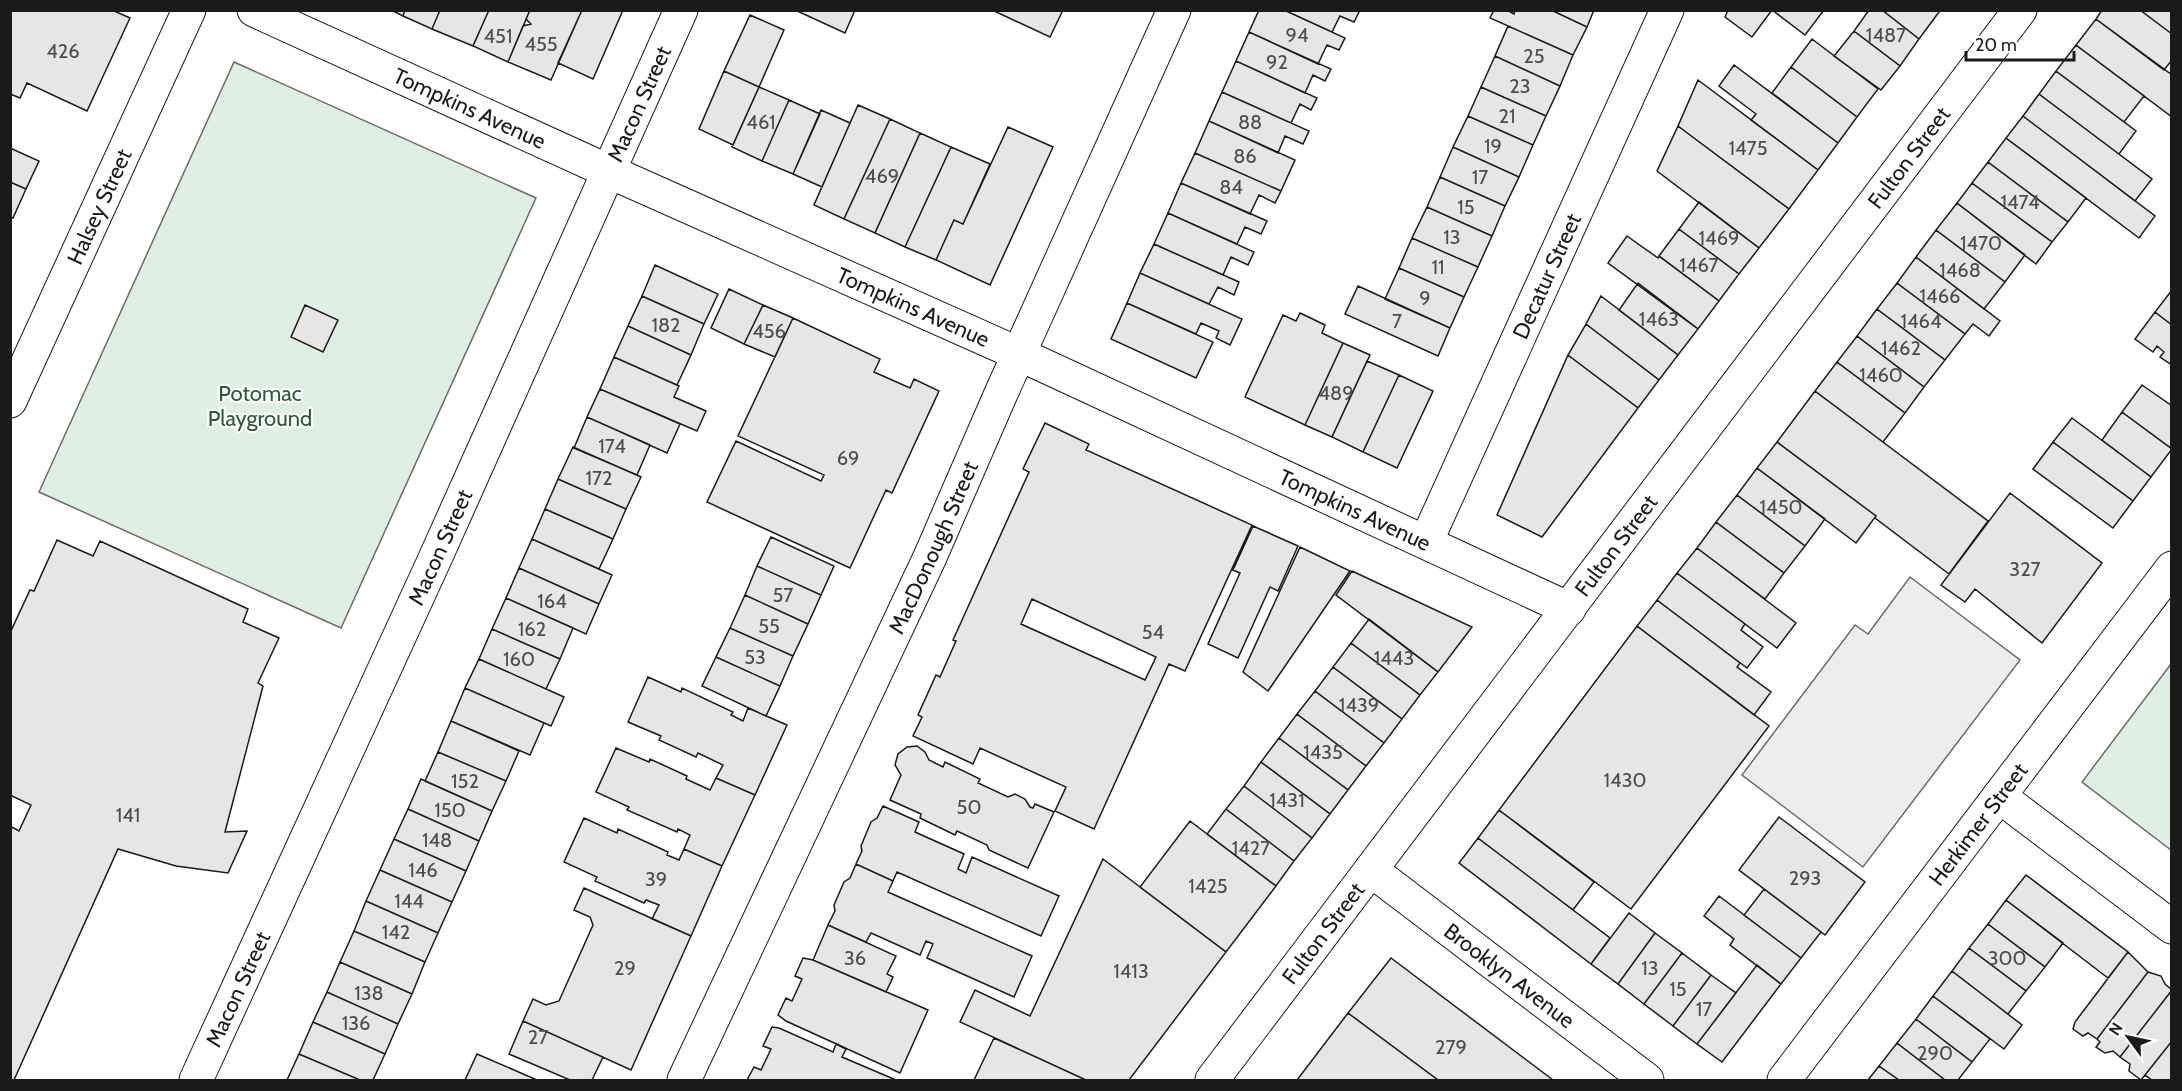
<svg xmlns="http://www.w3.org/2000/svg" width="2182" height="1091" viewBox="0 0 2182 1091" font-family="Cabin,sans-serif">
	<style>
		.green { fill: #e0efe3; stroke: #6a6a6a; stroke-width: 1.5 }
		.parking { fill: #ededed; stroke: #6a6a6a; stroke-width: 1.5 }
		.building { fill: #e6e6e6; stroke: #1a1a1a; stroke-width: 1.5; fill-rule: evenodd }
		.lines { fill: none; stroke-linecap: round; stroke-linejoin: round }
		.street-casing { stroke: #1a1a1a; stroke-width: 35 }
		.secondary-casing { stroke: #1a1a1a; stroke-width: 35 }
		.street { stroke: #fff; stroke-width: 33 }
		.secondary { stroke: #fff; stroke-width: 33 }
		.labels { text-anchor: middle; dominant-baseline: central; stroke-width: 4.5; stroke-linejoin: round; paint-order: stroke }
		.number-label { font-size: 20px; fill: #4d4d4d }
		.street-label { font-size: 22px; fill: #1a1a1a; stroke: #fff }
		.park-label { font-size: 22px; fill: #2b5a34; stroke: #fff }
	</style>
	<rect width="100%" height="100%" fill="#fff"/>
	<!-- green -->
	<path class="green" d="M234,62L536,198L341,628L39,492Z
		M2171,664V850L2082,782Z"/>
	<!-- parking -->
	<path class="parking" d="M1910,577L2020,660L1863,867L1742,775L1855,625L1868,634Z"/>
	<!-- building -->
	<path class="building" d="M10,10H112L130,18L87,111L27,83L20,98L10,94Z
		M391,10H405L403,16Z
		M405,10H440L432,29L403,16Z
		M440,10H489L473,46L432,29Z
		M489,10H530L508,62L473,46Z
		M530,10H582L551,80L508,62L523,26L531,24L526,19Z
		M582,10H623L593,79L558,63Z
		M795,10H855L845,33Z
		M992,10H1063L1050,37Z
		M1259,10H1284L1345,38L1339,50L1327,45L1318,64L1249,32Z
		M1284,10H1360L1354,22L1340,16L1332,32Z
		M1494,10H1507L1514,14L1515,10H1551L1587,27L1573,55L1490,18Z
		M1551,10H1594L1587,27Z
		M1728,10H1772L1752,37L1725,17Z
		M1772,10H1824L1805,35Z
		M1869,10H1882L1919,39L1900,66L1854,31Z
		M1882,10H1937L1939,12L1919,39Z
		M2102,10H2140L2172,34V60L2164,70L2096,19Z
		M2140,10H2172V34Z
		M750,15L784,30L759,87L724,71Z
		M2096,19L2172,75V117L2076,45Z
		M1508,26L1573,55L1560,86L1495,56Z
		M1854,31L1900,66L1881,90L1834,56Z
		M1249,32L1331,69L1325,81L1313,75L1305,93L1236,61Z
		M1812,39L1878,89L1857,117L1791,67Z
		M2076,45L2144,96L2124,122L2056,71Z
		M1495,56L1560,86L1546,116L1481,87Z
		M1236,61L1317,98L1311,110L1300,104L1291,123L1222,92Z
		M1734,65L1838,143L1818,170L1751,120L1756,114L1719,86Z
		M1791,67L1857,117L1838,143L1772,93Z
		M724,71L759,87L733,145L699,129Z
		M2056,71L2136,131L2119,154L2039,94Z
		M1698,80L1818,170L1789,209L1678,126Z
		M759,87L789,100L762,161L732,147Z
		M1481,87L1546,116L1533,145L1468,116Z
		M1222,92L1309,131L1303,144L1285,136L1278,153L1209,121Z
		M2039,94L2152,179L2135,201L2023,116Z
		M789,100L820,114L793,174L762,161Z
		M858,105L890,119L844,219L814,205Z
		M821,110L850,123L822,187L793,174Z
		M1468,116L1533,145L1519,177L1453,147Z
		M2023,116L2155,216L2139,238L2006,138Z
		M890,119L920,133L875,233L844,219Z
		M1209,121L1295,160L1281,191L1195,153Z
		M1678,126L1789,209L1759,248L1657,171Z
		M1008,127L1053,147L990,285L936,260L954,220L963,224Z
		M920,133L951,147L905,247L875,233Z
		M2006,138L2086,198L2068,222L1988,162Z
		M951,147L990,164L963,224L954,220L936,260L905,247Z
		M1453,147L1519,177L1505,206L1440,177Z
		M10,148L39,161L26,189L10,182Z
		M1195,153L1281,191L1275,203L1259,195L1250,214L1181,183Z
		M1988,162L2068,222L2052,242L1972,183Z
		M1440,177L1505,206L1492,236L1427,207Z
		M10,182L26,189L13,218L10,217Z
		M1181,183L1267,221L1261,234L1245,227L1237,244L1168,213Z
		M1972,183L2052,242L2036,264L1957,203Z
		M1699,202L1759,248L1739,274L1679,229Z
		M1957,203L2025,255L2005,282L1936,230Z
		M1427,207L1492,236L1478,267L1412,238Z
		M1168,213L1254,252L1248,265L1231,257L1223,275L1154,244Z
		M1679,229L1739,274L1719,301L1659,256Z
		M1936,230L2005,282L1984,309L1916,257Z
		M1627,236L1658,258L1659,256L1719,301L1698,329L1608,263Z
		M1412,238L1478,267L1464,297L1399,268Z
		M1154,244L1239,282L1234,295L1218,287L1209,304L1140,273Z
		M1916,257L2000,321L1989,336L1973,324L1965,334L1897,283Z
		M655,265L718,294L704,324L642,296Z
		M1399,268L1464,297L1450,328L1385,299Z
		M1140,273L1242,319L1230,345L1216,338L1219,331L1201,323L1196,334L1127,303Z
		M1638,283L1698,329L1678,355L1619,310Z
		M1897,283L1965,334L1945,360L1877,309Z
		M1358,286L1450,328L1438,356L1345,314Z
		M729,289L763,305L744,344L711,328Z
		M2172,290V325L2155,312Z
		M642,296L704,324L691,355L628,326Z
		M1601,296L1678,355L1659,380L1586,324Z
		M1127,303L1213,342L1196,378L1111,339Z
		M305,305L338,320L323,352L291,337Z
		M763,305L793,318L775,357L744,344Z
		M1877,309L1945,360L1924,387L1857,336Z
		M2155,312L2172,325V365L2160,357L2164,352L2157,346L2153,352L2135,339Z
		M1300,313L1325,325L1322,333L1343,343L1305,425L1245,397L1283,315L1296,321Z
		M793,318L880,359L874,372L910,388L914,379L939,391L892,493L886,490L850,568L707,502L736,441L821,481L824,475L738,436Z
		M1586,324L1659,380L1638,408L1568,355Z
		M628,326L691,355L677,385L614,357Z
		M1857,336L1924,387L1905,413L1837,362Z
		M1343,343L1370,355L1332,437L1305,425Z
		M1568,355L1638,408L1542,537L1497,515Z
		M614,357L679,386L674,397L706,411L697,431L600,389Z
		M1367,361L1399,375L1363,452L1332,437Z
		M1837,362L1905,413L1883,442L1815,391Z
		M1399,375L1433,391L1397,468L1363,452Z
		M2142,385L2172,406V449L2122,412Z
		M600,389L680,424L667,453L587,417Z
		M1815,391L1988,521L1949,574L1875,518L1876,516L1777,442Z
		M2122,412L2172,449L2151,477L2102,440Z
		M587,417L650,445L637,475L574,448Z
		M2072,418L2151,477L2133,501L2053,442Z
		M1045,423L1089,444L1086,450L1252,525L1185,671L1169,664L1094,829L1055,811L1066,787L980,748L973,764L913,736L922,717L918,715L936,675L940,677L956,641L953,640L1029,472L1023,469ZM1032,599L1156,657L1145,680L1021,624Z
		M1777,442L1876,516L1856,543L1757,468Z
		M2053,442L2133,501L2113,528L2033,469Z
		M573,447L641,477L626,509L558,479Z
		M1757,468L1825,519L1805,546L1737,495Z
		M558,479L626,509L613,539L545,509Z
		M2010,493L2102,563L2042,643L1975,589L1965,602L1941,585Z
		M1737,495L1805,546L1784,573L1716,522Z
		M545,509L613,539L599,569L532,539Z
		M1716,522L1784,573L1765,599L1697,548Z
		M1253,526L1298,546L1278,591L1270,587L1238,658L1208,644L1240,573L1233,570Z
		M771,537L834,566L821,595L757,566Z
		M532,539L612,575L599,604L519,568Z
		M57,540L93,556L100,541L248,609L243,622L279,638L258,683L263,686L225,832L247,831L228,873L176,866L118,849L14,1080H10V826L19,831L31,805L10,795V633L30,590L34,591Z
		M1300,547L1350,571L1268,691L1243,672Z
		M1697,548L1796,623L1777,648L1677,573Z
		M757,566L821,595L808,624L745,595Z
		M519,568L599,604L586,634L506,598Z
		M1352,571L1472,627L1438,672L1336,595Z
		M1677,573L1745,624L1741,630L1763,647L1747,668L1657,600Z
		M745,595L808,624L793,656L730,628Z
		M506,598L573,628L560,659L492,629Z
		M1657,600L1740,663L1737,667L1771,692L1754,715L1637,626Z
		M1369,619L1438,672L1420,695L1351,643Z
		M1637,626L1769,726L1631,909L1499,810Z
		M730,628L793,656L780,686L716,657Z
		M492,629L560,659L546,689L479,659Z
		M1351,643L1420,695L1402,719L1333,667Z
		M716,657L780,686L766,716L702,686Z
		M479,659L564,697L551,726L465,688Z
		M1333,667L1402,719L1384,743L1315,691Z
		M648,677L681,692L682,688L733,712L731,715L743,721L748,708L787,725L755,795L716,778L723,765L698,753L696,757L659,740L661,736L628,722Z
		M465,688L544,723L530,755L451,721Z
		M1315,691L1384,743L1366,766L1297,714Z
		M1297,714L1366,766L1348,790L1279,738Z
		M451,721L519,751L506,781L438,752Z
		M1279,738L1348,790L1330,814L1261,762Z
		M917,746L925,752L929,760L943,767L945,762L980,779L978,783L1008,797L1015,794L1025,799L1030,807L1033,808L1035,804L1054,812L1028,868L989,850L987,845L957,831L955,835L920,818L921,814L890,800L901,775L895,765L898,754L907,747Z
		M616,748L649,762L650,759L687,776L686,779L710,790L716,778L755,795L722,866L684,849L690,835L678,829L677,832L627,810L629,807L596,792Z
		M438,752L506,781L492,811L425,781Z
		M1261,762L1330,814L1312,838L1244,786Z
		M421,779L492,811L479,841L408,809Z
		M1244,786L1312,838L1294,861L1226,809Z
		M883,806L919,822L915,832L964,854L958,869L966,873L972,857L1059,896L1041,936L897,872L893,881L856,864L862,851L861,846L871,822L877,818Z
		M408,809L479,841L466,871L394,839Z
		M1226,809L1294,861L1276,886L1207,834Z
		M1499,810L1594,882L1573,910L1478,838Z
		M1779,817L1865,882L1825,935L1739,870Z
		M584,818L617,833L618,829L668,852L667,855L679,860L684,849L722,866L691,936L652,919L659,905L646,900L644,903L595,881L597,877L564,862Z
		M1190,821L1276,886L1226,952L1140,887Z
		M1478,838L1610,938L1591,964L1459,863Z
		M394,839L466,871L452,902L380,870Z
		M1103,859L1226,952L1129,1080H1086L960,1022L975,990L1030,1016Z
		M856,864L893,881L888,892L1032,956L1014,997L927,958L933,944L926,941L920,955L871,933L866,942L828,925L835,911L834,905L844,882L850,878Z
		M380,870L452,902L438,933L366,901Z
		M2026,875L2128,952L2108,978L2006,900Z
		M584,888L691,936L631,1070L523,1021L533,999L546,1005L559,1001L593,925L590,917L574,910Z
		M1764,889L1821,932L1801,958L1744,915Z
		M1719,896L1801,958L1781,984L1730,945L1734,939L1704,916Z
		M2006,900L2063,943L2045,967L1988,924Z
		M366,901L438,933L425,962L354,931Z
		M1629,913L1655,933L1618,984L1591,964Z
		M1988,924L2045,967L2026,991L1969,948Z
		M828,925L896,956L887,974L893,977L886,992L813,960Z
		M354,931L425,962L412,994L340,962Z
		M1655,933L1682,953L1644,1004L1618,984Z
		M1969,948L2026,991L2008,1014L1952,971Z
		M2128,952L2148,972L2097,1039L2088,1033L2083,1036L2073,1029L2075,1022Z
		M1682,953L1711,975L1673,1026L1644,1004Z
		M803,958L813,960L928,1010L900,1073L786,1021L778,1015L786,998L792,1001L802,979L795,976Z
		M1391,958L1553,1080H1438L1348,1013Z
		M340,962L412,994L398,1024L327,992Z
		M1757,965L1781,984L1722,1062L1697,1044Z
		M1952,971L2022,1025L2004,1049L1933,996Z
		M2148,972L2161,976L2165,984L2172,990L2120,1057L2113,1051L2105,1053L2096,1047L2100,1042L2097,1039Z
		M1711,975L1736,993L1697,1044L1673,1026Z
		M2172,990V1041L2141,1080L2129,1071L2130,1064L2120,1057Z
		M327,992L398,1024L385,1054L313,1022Z
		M1933,996L1990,1039L1972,1062L1916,1019Z
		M1348,1013L1438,1080H1297Z
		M1916,1019L1972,1062L1958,1080H1945L1897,1043Z
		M523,1021L603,1057L592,1080H570L509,1054Z
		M313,1022L385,1054L373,1080H360L299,1054Z
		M772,1027L779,1028L833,1052L836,1044L846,1049L842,1057L896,1080H747L754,1067L761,1070L771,1049L763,1046Z
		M994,1038L1086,1080H974Z
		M2172,1041V1080H2152L2145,1075Z
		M1897,1043L1945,1080H1899L1879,1066Z
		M299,1054L360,1080H287Z
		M477,1054L537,1080H465Z
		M1879,1066L1899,1080H1868Z"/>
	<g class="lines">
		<defs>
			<g id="street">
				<path id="s1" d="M254,10L608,171L1019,354L1569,609"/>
				<path id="s2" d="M10,401L189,10"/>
				<path id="s3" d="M1426,542L1667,10"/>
				<path d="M1999,796L2172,927"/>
				<path id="s4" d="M196,1080L433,563L681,10"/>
				<path id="s5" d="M684,1080L930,557L999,398L1174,10"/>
				<path id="s6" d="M1784,1080L2172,568"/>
			</g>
			<g id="secondary">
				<path id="s7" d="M1371,870L1647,1080"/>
				<path id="s8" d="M1212,1080L2020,10"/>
			</g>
		</defs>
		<!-- street casing -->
		<use href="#street" class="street-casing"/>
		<!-- secondary casing -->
		<use href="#secondary" class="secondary-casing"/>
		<!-- street -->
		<use href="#street" class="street"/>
		<!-- secondary -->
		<use href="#secondary" class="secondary"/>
	</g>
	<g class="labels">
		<!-- number labels -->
		<g class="number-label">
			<text x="1297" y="35">94</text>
			<text x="1886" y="35">1487</text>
			<text x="498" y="36">451</text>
			<text x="541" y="44">455</text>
			<text x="63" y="51">426</text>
			<text x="1534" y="56">25</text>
			<text x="1277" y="62">92</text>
			<text x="1520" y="86">23</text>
			<text x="1507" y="116">21</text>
			<text x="761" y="122">461</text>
			<text x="1250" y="122">88</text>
			<text x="1493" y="146">19</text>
			<text x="1748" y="148">1475</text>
			<text x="1245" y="156">86</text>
			<text x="882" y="176">469</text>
			<text x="1480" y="177">17</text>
			<text x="1231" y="187">84</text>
			<text x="2020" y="202">1474</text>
			<text x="1466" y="207">15</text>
			<text x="1452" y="237">13</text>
			<text x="1719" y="238">1469</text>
			<text x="1981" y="243">1470</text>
			<text x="1699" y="265">1467</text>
			<text x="1438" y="267">11</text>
			<text x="1960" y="270">1468</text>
			<text x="1940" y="296">1466</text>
			<text x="1425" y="298">9</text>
			<text x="1659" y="319">1463</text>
			<text x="1397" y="321">7</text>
			<text x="1921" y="321">1464</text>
			<text x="666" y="325">182</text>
			<text x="769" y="331">456</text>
			<text x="1901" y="348">1462</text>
			<text x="1881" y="375">1460</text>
			<text x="1336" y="393">489</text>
			<text x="612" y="446">174</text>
			<text x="848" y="458">69</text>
			<text x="599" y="478">172</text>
			<text x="1781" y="507">1450</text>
			<text x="2025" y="569">327</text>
			<text x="783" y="595">57</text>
			<text x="552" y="601">164</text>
			<text x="769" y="626">55</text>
			<text x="532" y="629">162</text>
			<text x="1153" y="632">54</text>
			<text x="755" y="657">53</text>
			<text x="1394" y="658">1443</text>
			<text x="519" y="659">160</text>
			<text x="1359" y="705">1439</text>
			<text x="1323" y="752">1435</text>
			<text x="1625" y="780">1430</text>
			<text x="465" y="781">152</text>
			<text x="1287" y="800">1431</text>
			<text x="969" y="807">50</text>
			<text x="450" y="810">150</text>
			<text x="128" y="815">141</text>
			<text x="437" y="840">148</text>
			<text x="1251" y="848">1427</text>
			<text x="423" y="870">146</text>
			<text x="1805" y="878">293</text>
			<text x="656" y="879">39</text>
			<text x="1208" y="886">1425</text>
			<text x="409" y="901">144</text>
			<text x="396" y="932">142</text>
			<text x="855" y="958">36</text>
			<text x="2007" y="958">300</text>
			<text x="625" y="968">29</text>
			<text x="1650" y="968">13</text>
			<text x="1131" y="971">1413</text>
			<text x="1678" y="989">15</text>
			<text x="369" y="993">138</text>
			<text x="1704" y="1009">17</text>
			<text x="356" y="1023">136</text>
			<text x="538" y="1037">27</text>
			<text x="1451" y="1047">279</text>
			<text x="1935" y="1053">290</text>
		</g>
		<!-- street labels -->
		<g class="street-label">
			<text stroke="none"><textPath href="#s4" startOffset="1072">Macon Street</textPath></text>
			<text stroke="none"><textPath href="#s1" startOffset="237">Tompkins Avenue</textPath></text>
			<text stroke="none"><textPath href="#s8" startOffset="1156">Fulton Street</textPath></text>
			<text stroke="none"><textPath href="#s2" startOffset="214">Halsey Street</textPath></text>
			<text stroke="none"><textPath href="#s3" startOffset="292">Decatur Street</textPath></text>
			<text stroke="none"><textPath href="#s1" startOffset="723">Tompkins Avenue</textPath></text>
			<text stroke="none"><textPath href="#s1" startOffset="1209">Tompkins Avenue</textPath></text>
			<text stroke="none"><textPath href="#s4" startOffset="586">Macon Street</textPath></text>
			<text stroke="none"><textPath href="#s8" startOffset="670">Fulton Street</textPath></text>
			<text stroke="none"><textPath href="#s5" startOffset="588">MacDonough Street</textPath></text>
			<text stroke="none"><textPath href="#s6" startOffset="321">Herkimer Street</textPath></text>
			<text stroke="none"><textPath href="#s8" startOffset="184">Fulton Street</textPath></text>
			<text stroke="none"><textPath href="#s7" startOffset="174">Brooklyn Avenue</textPath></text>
			<text stroke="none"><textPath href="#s4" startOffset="100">Macon Street</textPath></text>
		</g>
		<!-- park labels -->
		<g class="park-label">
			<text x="260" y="393">Potomac<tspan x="260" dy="25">Playground</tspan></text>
		</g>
	</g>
	<!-- border -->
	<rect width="2182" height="1091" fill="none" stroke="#1a1a1a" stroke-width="24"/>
	<!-- north arrow -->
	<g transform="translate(2128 1037) rotate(303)" stroke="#ffffff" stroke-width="4.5" paint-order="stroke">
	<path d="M0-4.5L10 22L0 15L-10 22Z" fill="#1a1a1a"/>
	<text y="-9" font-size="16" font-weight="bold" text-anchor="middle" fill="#1a1a1a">N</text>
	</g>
	<!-- scale -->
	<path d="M1966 51v9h108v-9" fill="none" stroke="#1a1a1a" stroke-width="3"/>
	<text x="1975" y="51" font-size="18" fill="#1a1a1a" stroke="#ffffff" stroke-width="4.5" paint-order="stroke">20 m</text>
</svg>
